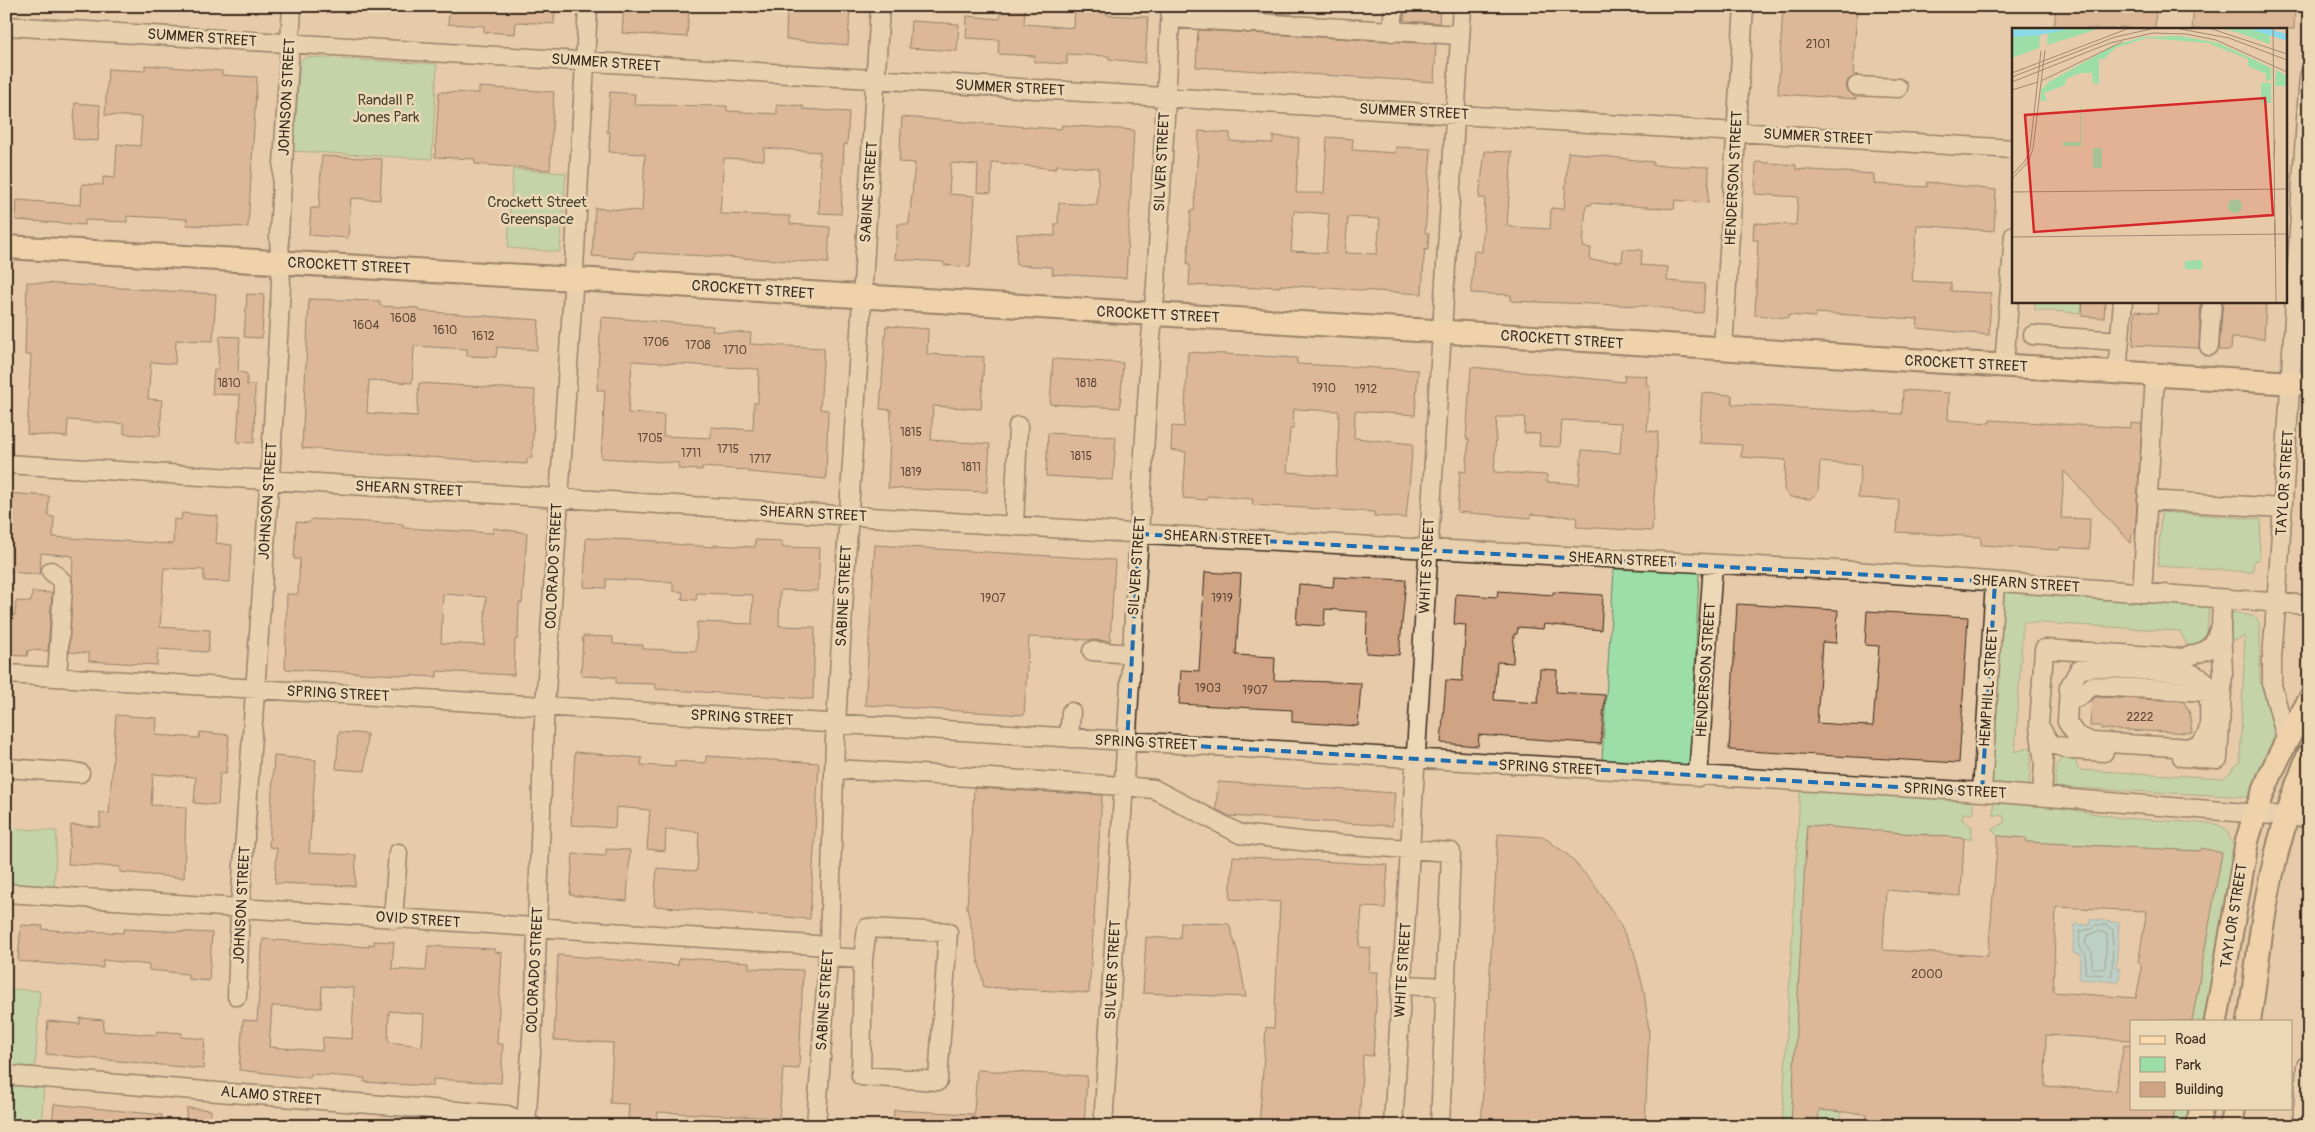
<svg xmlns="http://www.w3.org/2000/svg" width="2315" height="1132" viewBox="0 0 2315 1132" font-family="Pangolin,sans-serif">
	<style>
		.green { fill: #9ddea8; stroke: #6c8463 }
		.water { fill: #8bd8eb; stroke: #6b9299 }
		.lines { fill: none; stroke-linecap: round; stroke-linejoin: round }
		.shore { stroke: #5b7070; stroke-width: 1 }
		.building { fill: #d0a384; stroke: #3b2a1e; fill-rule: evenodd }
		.minor-casing { stroke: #3b2a1e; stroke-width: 21 }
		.major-casing { stroke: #3b2a1e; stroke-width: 26 }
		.minor { stroke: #ecd8b6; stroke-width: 18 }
		.major { stroke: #fcdcac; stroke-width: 22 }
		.marked { fill: none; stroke: #1f6fb2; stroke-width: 4; stroke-dasharray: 10 6; stroke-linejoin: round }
		.labels { text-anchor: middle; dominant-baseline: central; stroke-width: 5; stroke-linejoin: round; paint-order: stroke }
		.number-label { font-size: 12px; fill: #604838 }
		.street-label { font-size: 15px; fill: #3b2a1e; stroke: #ecd8b6 }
		.park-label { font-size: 15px; fill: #4a4533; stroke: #ecd8b6 }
		.inset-road { fill: none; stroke: #a28a71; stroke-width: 1 }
		.view { fill: #d62828; fill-opacity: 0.15; stroke: #d62828; stroke-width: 2.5 }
		.inset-edge { fill: none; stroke: #3b2a1e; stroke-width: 2.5 }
	</style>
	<rect width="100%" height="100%" fill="#e6caa9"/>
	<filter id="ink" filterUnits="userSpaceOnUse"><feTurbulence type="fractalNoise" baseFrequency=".02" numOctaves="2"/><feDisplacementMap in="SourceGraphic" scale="10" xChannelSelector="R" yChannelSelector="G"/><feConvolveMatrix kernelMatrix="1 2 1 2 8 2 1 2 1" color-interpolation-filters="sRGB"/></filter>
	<g filter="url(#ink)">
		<!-- green -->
		<path class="green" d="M308,57L437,64L432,159L293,151L300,62L302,59Z
			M513,169L566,173L560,252L508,248Z
			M2035,301H2082L2081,313L2035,310Z
			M2161,512L2261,519L2259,560H2254L2253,572L2158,566Z
			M1614,569L1699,572L1691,767L1602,760Z
			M2002,591L2209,606L2207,634L2195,647H2188L2180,631L2023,622L2015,752L2031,747L2029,786L1990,784Z
			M2232,612L2256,617L2260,624V682L2274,722L2276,737L2250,797L2055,787L2056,766L2064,755L2073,756L2079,770L2224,778L2240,762L2245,636L2230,643Z
			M1800,791L1973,800V814L1963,813L1962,819L1972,827L1971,839L1929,838L1928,834L1906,835L1807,826L1805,846L1808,847L1791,1124L1810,1125L1811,1122H1817L1819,1110L1841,1112L1840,1126H1782Z
			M1994,801L2037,804L2122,818L2216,824L2226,829L2237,854L2207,1021H2191L2202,848L2200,851L2027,842L2026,838L1998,836L1992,830L2004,823V816L1993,815Z
			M6,828L57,831L54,889L6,886Z
			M11,989L40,991L35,1067L6,1065V1000H10Z
			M6,1084L44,1087L41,1126H6Z
			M2175,1108H2191L2188,1126H2172Z"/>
		<!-- water -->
		<path class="water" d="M2090,919L2119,923L2116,968L2120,969L2119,982L2079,979L2081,954L2073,953L2075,924L2089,925Z"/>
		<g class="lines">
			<!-- shore -->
			<path class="shore" d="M2096,925H2106L2113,929L2112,976L2085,973L2086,955L2079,947L2080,931L2091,929Z
				M2099,931L2107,934L2105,967L2103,969L2092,968V952L2085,943L2087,936Z"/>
		</g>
		<!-- building -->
		<path class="building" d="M450,6H555L554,24L516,22L515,34L484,32V26L448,24Z
			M624,6H689L687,37L622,33Z
			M787,6H850L848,45L786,39Z
			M1075,6H1108L1107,15L1148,17L1145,63L1109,59V56L1067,54V64L1034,62L1035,56L998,54L999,40L966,38L967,16L1000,19L1001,7L1025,8L1024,24L1074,28Z
			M1200,6H1237V11L1199,9Z
			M1259,6H1292V14L1258,12Z
			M1405,6H1440L1439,23L1404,21Z
			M1783,6H1857L1853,74L1858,75L1848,80L1846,86L1848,91L1857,99L1778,94Z
			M2056,6H2156L2155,29L2119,27V29H2054Z
			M2194,6H2295L2294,29H2192Z
			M911,21L959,24L957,51L909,48Z
			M1198,30L1436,44L1434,82L1196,67Z
			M145,65L222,71V75L257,77L248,227L187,225V219L127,216V222L85,220V225L16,220L17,200L81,205L82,184L103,185V177L115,178L117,144L140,146L142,117L105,115L108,69L145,71Z
			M479,87L554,92L550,170L475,164V159L435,157L439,92L479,93Z
			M610,92L635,94L634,105L727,106V111L777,114V104L803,106V109L849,112L847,145L844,144L841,214L819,213L821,166L819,165L820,152L764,148V160L724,158L720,214L790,216V224L830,227L828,263L635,252L634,259L592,256L595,208L642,211L645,154L609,152L610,132H607Z
			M75,103L100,105L98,141L73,139Z
			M902,117L1029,127L1061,129L1062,125L1134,130L1126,278L1052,274L1053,267L1016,265L1017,234L1055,236V224H1058L1059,203L1097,205L1099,168L1056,165L1055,169L992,162L991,193L977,192L978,165L951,163L949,194L975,196L970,267L944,265V262L895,259L898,224H909L915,163L899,162Z
			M1199,131L1230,133V141L1243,142L1273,143V136L1299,138L1296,193H1324L1327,137L1353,139L1352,150L1395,153L1396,147L1431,149L1425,233H1429L1428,250L1425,249L1424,257L1422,294L1280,285V287L1261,286L1260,288L1189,285L1190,265H1187L1191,210L1194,211ZM1294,211L1329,214L1326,253L1291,251ZM1348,217L1380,219L1377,254L1345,253Z
			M1485,151L1512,152L1507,226L1512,227L1550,229L1551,208L1564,209L1568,152L1653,162V165L1709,167L1708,203L1675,200L1674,209L1591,203V205H1586L1583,247L1591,248L1590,260L1622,262L1623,249L1642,250L1641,265L1668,267L1667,281L1705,284L1703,313L1672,311V309L1646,306L1511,301V295L1471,293L1474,251L1482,252L1485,198H1479Z
			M322,156L382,159L380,200L351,198L348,238L309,235L311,208H319Z
			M1756,162L1796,165V169L1874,174V184L1927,187V182L1996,190L1994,231L1917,225L1912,281L1951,283V291L1991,293L1989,335L1917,328L1918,319L1816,313L1815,317L1788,315V318L1755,315L1758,240H1753L1754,223L1796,225L1798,197L1755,194Z
			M27,282L216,294L213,341L176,340L175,364L151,362L148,399L162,400L160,436L124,434V424L68,420L67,437L27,434L31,355H25Z
			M247,294L264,295L262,338L244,337Z
			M309,299L380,301V306L419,308V311L539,320L537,350L497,347L496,357L467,356V349L414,346L412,383L369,380L368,395L367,413L417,416L419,383L535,390L532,458H527V464L302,448Z
			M2083,301H2105L2104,318L2082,316Z
			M2158,301H2201L2199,348L2133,345L2135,311L2157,313Z
			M2223,301L2266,304L2264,339L2232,338L2231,350H2219Z
			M601,317L713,326L712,331L751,333L750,344L824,348L820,409L828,410L826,479L748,472V470L702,467V470L678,469L679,463L601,458L605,390H597ZM632,361L759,369L758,403H754L753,430L711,427V438L663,436L664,415L628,413Z
			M886,326L928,329L927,354L984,357L981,409L933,406L931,440L990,444L987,492L888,488L891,410L880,409Z
			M220,336L240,337L238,371L247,374V385H255L254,443L237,442L240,395L212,394L214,370H218Z
			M1188,352L1297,358V364L1418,370L1415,415L1355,411L1354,438L1413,444L1406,518L1374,516V512L1252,505L1253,499L1207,496V500L1183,498L1186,452L1171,450L1172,426L1184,427ZM1294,409L1339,411L1337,476L1287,472L1290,429H1293Z
			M1053,359L1123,363L1120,408L1050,404Z
			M1471,367L1624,382L1625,375L1647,376L1646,385H1650L1647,431L1658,432L1652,531L1576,527L1577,517L1531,514V518L1457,512L1460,471L1466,472L1469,439H1466ZM1497,417H1525L1524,433L1540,434L1539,446L1560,447L1562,420L1622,423L1620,453L1582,450L1579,484L1547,482V475L1494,472Z
			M1903,390L1949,393L1948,420L1990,423V420L2131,428V423L2142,424L2135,534L2132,533L2131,543L2064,471L2061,518L2090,519L2089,549L2060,547L2059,550L1981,545V537L1897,532L1899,500L1858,498L1861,465L1820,462L1818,492L1810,499L1790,497L1784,490L1786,460L1741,457L1742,445L1699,443L1702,393L1732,395V404L1902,414Z
			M1048,433L1116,437L1113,480L1046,476Z
			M6,493L49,496L48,516L54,517L53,537L173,544L174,519L181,520L182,513L218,516L216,543L232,545L230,582L204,581V570L164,568L160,627L210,630L208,652L158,649L157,665L89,661V653L69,652L73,556L41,553L40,574L6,572Z
			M312,519L403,524V528L493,533V528L527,533L522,603H519L518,639H515L514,675L437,671V677L285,669L287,594H298L300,559H294L296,522L309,523ZM443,594L486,597L484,645L441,643Z
			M586,538L658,541V543L714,547V545L755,547V540L782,541V547L820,548L818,591L780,590L779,626L815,627L813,699L656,689V684L616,683V677L581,676L583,636L613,637V644L643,645V649L696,651L697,622L752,624L753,595L697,593L696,600L682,599L683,592L673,591V582L606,579V588L584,587Z
			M875,545L1115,560L1110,641L1029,637L1024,715L865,705Z
			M1205,572L1241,574L1236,655L1275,657L1274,680L1361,683L1358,726L1292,722V710L1179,704L1181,670L1199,671Z
			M1334,577L1406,580L1399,655L1366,653L1367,612L1325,609L1324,626L1296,624L1299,584L1333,587Z
			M1498,591L1553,595V592L1603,595L1601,630L1544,624L1543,629L1518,627L1517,634H1514L1513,663L1497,662L1494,700L1538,703L1540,669L1557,670L1556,692L1605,695L1601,744L1479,735L1478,746L1441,743L1446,680L1462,681L1466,625L1454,624L1456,594L1497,597Z
			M32,592L52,593L48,651L28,650L27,656L6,655V615H15L16,601L31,602Z
			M1737,604L1838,610L1836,643L1822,642L1817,723L1847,725L1873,726L1879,646L1865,645L1867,611L1968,617L1959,763L1729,750Z
			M2096,697L2183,701L2189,710L2192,733L2101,729V726H2090L2092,700Z
			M116,715L157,718L156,735L199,738L200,732L229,735L226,774L220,773L218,805L194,803L196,777L153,774L151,805L186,807L184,878L120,872V867L68,864L71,825L100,827V813L109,814Z
			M339,732L367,734L365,771L336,769Z
			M575,752L642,758L641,765L675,767V761L706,763V756L819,763L810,919L654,906L657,868L697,871L699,832L666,829L665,851L647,849L650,810L616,807L615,828L571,825Z
			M274,756L316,760L309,853L356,855L355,886L275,883L277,848L269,847Z
			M1218,782L1395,793L1392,826L1229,816L1216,809Z
			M974,788L1102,795L1089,993L984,987L967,907Z
			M1807,825L1964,838L1961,896L1886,890L1883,950L1988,956L1998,836L2026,838L2027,842L2200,851L2202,848L2222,853L2192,1021H2131V1040L2046,1035L2045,1086L2115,1091L2124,1045L2131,1046V1108H2175L2172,1126H1866L1867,1114L1819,1110L1818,1122H1811L1810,1125L1791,1124ZM2056,907L2147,911L2138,963L2141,964V973L2136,998L2053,992Z
			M1498,834L1543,837L1568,855L1593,883L1616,917L1634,952L1644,991L1649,1031L1645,1126H1481Z
			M606,849L630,850L627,901L570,895L573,854L606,856Z
			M1233,856L1388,865L1385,908L1362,907L1359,947L1371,948L1369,972H1378L1373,1056L1363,1055L1359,1126H1259L1266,1027L1274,1028L1280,902L1230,899Z
			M1181,922L1229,924L1238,953L1246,997L1143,993L1146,937L1180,939Z
			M21,925L43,926L42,929L88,933V931L123,933L124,929L212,933L209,981L188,979V974L149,970V965L103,960V968L18,961Z
			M263,939L369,947V944L374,945V941L394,942L392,969L426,971L428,946L495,949V952L502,953L497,1044H503L501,1083L433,1079V1086L391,1084L364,1082L365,1078L311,1074L310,1078L239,1070L243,1020L257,1021ZM322,986L354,988L352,1039L323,1037L322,1051L269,1047L272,1006L321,1008ZM389,1011L424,1014L422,1046L388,1042Z
			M558,955L678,965L679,958L749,962V968L803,970L799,1069L783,1068L779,1118L658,1112L657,1120L628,1119L629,1104L610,1103L613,1043L554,1040Z
			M80,1018L104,1020L103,1031L156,1035L157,1031L182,1033L181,1037L205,1039L203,1069L46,1054L48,1021L80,1024Z
			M977,1070L1087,1076L1084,1126H973Z
			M54,1104L162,1115L161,1126H52Z
			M187,1108L211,1110L210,1126H185Z
			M894,1110L972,1114V1126H893Z"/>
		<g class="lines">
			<defs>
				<path id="minor" d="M1171,18L1460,35
					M1247,23L1248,6
					M6,26L2014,149
					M1392,32L1394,6
					M1857,86L1898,88
					M2033,335L2120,341
					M2209,346L2212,301
					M1723,349L1744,6
					M2004,366L2014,235
					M2117,374L2123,301
					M6,464L1164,535L1854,571L2309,605
					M2147,500L2283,508
					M1014,526L1018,426
					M51,571L62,581L63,587L57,677
					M2142,593L2155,376
					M1092,651L1132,654
					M6,674L1998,793L2309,818
					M2079,697L2092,686L2209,692
					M2039,726L2051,744L2072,750L2104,752
					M1069,738L1071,712
					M2286,738L2272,685V657C2288,463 2295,269 2309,76
					M2182,757L2218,759L2223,673L2221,627L2222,599
					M2191,757C2196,750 2205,740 2208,731C2210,723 2210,687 2205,681C2202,678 2195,676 2191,673L2093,667L2079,670L2069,687L2067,722L2076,735L2092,742L2191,748L2219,738
					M6,768L80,773
					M835,769L1124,786L1154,789L1240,834L1309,842L1451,852L1440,1126
					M1698,777L1713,564
					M1982,792L1995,582
					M2042,796L2044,763L2039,726L2044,649L2184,658L2207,650L2214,642L2220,628
					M6,893L829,946
					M393,919L398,853
					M829,957L863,959L861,1076L938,1081L948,932L867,928L863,959
					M1402,985L1446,987
					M237,996L240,909L271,460L281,286L279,235L292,6
					M6,1075L507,1115L533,1126
					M526,1126L535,993L544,722L572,307L588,6
					M816,1126L829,946L835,740L880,6
					M1103,1126L1151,338L1156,285L1171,6
					M1393,1126L1462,6
					M2302,1126L2306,1066"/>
				<path id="major" d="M6,247L593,280L2309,384
					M2216,1021L2247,841C2261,790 2281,747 2309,701
					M2249,1021C2255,986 2258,950 2264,915C2273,859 2288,806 2309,754
					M2198,1126L2201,1108
					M2231,1126L2234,1108"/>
			</defs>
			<!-- minor casing -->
			<use href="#minor" class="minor-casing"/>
			<!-- major casing -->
			<use href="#major" class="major-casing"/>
			<!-- minor -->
			<use href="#minor" class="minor"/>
			<!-- major -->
			<use href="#major" class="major"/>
		</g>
	</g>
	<!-- marked area -->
	<path d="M0 0H2315V1132H0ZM1139,534L1995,582L1982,792L1127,742Z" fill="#e6caa9" fill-opacity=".55" fill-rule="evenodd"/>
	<path class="marked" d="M1139,534L1995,582L1982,792L1127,742Z"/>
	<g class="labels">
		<!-- number labels -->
		<g class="number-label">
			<text x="1818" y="44">2101</text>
			<text x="403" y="318">1608</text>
			<text x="366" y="325">1604</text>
			<text x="445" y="330">1610</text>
			<text x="483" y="336">1612</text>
			<text x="656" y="342">1706</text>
			<text x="698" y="345">1708</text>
			<text x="735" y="350">1710</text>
			<text x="229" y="383">1810</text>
			<text x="1086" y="383">1818</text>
			<text x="1324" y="388">1910</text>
			<text x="1366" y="389">1912</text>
			<text x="911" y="432">1815</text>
			<text x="650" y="438">1705</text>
			<text x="728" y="449">1715</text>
			<text x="691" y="453">1711</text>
			<text x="1081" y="456">1815</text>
			<text x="760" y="459">1717</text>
			<text x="971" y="467">1811</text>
			<text x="911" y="472">1819</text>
			<text x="993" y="598">1907</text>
			<text x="1222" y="598">1919</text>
			<text x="1208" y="688">1903</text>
			<text x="1255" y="690">1907</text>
			<text x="2140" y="717">2222</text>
			<text x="1927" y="974">2000</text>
		</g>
		<!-- street labels -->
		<g class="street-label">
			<text transform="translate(202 38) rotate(4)">SUMMER STREET</text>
			<text transform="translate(606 63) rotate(4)">SUMMER STREET</text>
			<text transform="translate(1010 88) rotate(3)">SUMMER STREET</text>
			<text transform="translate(287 97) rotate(-87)">JOHNSON STREET</text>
			<text transform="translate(1414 112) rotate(3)">SUMMER STREET</text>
			<text transform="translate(1818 137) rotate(3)">SUMMER STREET</text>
			<text transform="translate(1162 162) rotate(-87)">SILVER STREET</text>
			<text transform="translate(1734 178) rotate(-87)">HENDERSON STREET</text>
			<text transform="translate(869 192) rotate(-86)">SABINE STREET</text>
			<text transform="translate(349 266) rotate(3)">CROCKETT STREET</text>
			<text transform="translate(753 290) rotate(4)">CROCKETT STREET</text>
			<text transform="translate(1158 315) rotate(3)">CROCKETT STREET</text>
			<text transform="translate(1562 340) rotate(4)">CROCKETT STREET</text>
			<text transform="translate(1966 364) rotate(3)">CROCKETT STREET</text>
			<text transform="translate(2285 483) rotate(-86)">TAYLOR STREET</text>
			<text transform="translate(409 489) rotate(3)">SHEARN STREET</text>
			<text transform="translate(268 501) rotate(-86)">JOHNSON STREET</text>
			<text transform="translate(813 514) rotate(3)">SHEARN STREET</text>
			<text transform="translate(1217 538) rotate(3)">SHEARN STREET</text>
			<text transform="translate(1622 560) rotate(3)">SHEARN STREET</text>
			<text transform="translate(554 566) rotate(-87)">COLORADO STREET</text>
			<text transform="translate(1137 566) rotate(-86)">SILVER STREET</text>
			<text transform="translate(1427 566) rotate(-87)">WHITE STREET</text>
			<text transform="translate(2026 584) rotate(4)">SHEARN STREET</text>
			<text transform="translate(844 596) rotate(-87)">SABINE STREET</text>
			<text transform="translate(1706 670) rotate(-86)">HENDERSON STREET</text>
			<text transform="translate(1989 687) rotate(-86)">HEMPHILL STREET</text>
			<text transform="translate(338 694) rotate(3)">SPRING STREET</text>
			<text transform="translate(742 718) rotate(3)">SPRING STREET</text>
			<text transform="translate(1146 743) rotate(3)">SPRING STREET</text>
			<text transform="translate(1550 768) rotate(3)">SPRING STREET</text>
			<text transform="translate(1955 791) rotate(3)">SPRING STREET</text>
			<text transform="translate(242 905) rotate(-87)">JOHNSON STREET</text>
			<text transform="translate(2234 916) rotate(-81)">TAYLOR STREET</text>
			<text transform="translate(418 920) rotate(4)">OVID STREET</text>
			<text transform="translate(535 970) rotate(-87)">COLORADO STREET</text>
			<text transform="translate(1113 970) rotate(-87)">SILVER STREET</text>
			<text transform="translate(1403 970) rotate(-86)">WHITE STREET</text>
			<text transform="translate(825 1000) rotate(-86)">SABINE STREET</text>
			<text transform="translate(271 1096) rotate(5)">ALAMO STREET</text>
		</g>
		<!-- park labels -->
		<g class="park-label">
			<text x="386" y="100">Randall P.<tspan x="386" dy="17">Jones Park</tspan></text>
			<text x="537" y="202">Crockett Street<tspan x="537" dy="17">Greenspace</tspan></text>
		</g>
	</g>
	<!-- overview -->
	<g transform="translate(2012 28)">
		<rect width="275" height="275" fill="#e6caa9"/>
		<path d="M0,1H29L27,20L0,30ZM36,1H86L35,17ZM213,1H258V16L224,4ZM168,8L206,15L245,33L259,40V52L254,53V46L236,38V31L196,15L135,10L103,20L92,31H87V56L81,55L80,45H68L54,51L53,57L32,65L35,73L28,72L30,61L37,54L101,18L131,9ZM264,42L275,48V58H263ZM249,55H259V75H249ZM27,79H69V118H51V114H68V84L63,83H68V79ZM81,120H90V140H81ZM216 178a7 7 0 1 1 14 0a7 7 0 1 1-14 0ZM190,232V241H173V233Z" fill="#9ddea8"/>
		<path d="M57,1L28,7L0,9V2ZM239,1H258L275,6V13Z" fill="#8bd8eb"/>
		<path class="inset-road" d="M168,1L217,10L275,32M200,1L275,26M261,1L263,219M0,45L115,1M0,49L103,9L139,1M29,53L110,14M0,54L98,15L141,5L174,6L204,12L275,44M0,62L26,54M262,129L263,112M0,147L13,133L18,121L29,23M0,151L16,134L21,121L33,22M0,164L275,161M263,192L264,274M0,209L275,206"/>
		<path class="view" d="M253,70L261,187L22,204L13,87Z"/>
		<rect width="275" height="275" class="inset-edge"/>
	</g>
	<!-- margin -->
	<rect width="2315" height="1132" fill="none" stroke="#ecd8b6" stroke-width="25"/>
	<rect x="12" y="12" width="2290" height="1107" fill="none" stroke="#3b2a1e" stroke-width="2" filter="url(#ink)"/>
	<!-- legend -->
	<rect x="2130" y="1020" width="162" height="90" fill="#ecd8b6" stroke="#a59279"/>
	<rect x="2140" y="1036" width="25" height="8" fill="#fcdcac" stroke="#a59279"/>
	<text x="2175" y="1044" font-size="15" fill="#3b2a1e">Road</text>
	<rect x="2140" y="1057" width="25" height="15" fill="#9ddea8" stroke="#a59279"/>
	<text x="2175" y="1070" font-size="15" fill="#3b2a1e">Park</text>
	<rect x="2140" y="1082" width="25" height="15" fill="#d0a384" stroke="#a59279"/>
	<text x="2175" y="1094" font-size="15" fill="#3b2a1e">Building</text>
</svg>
